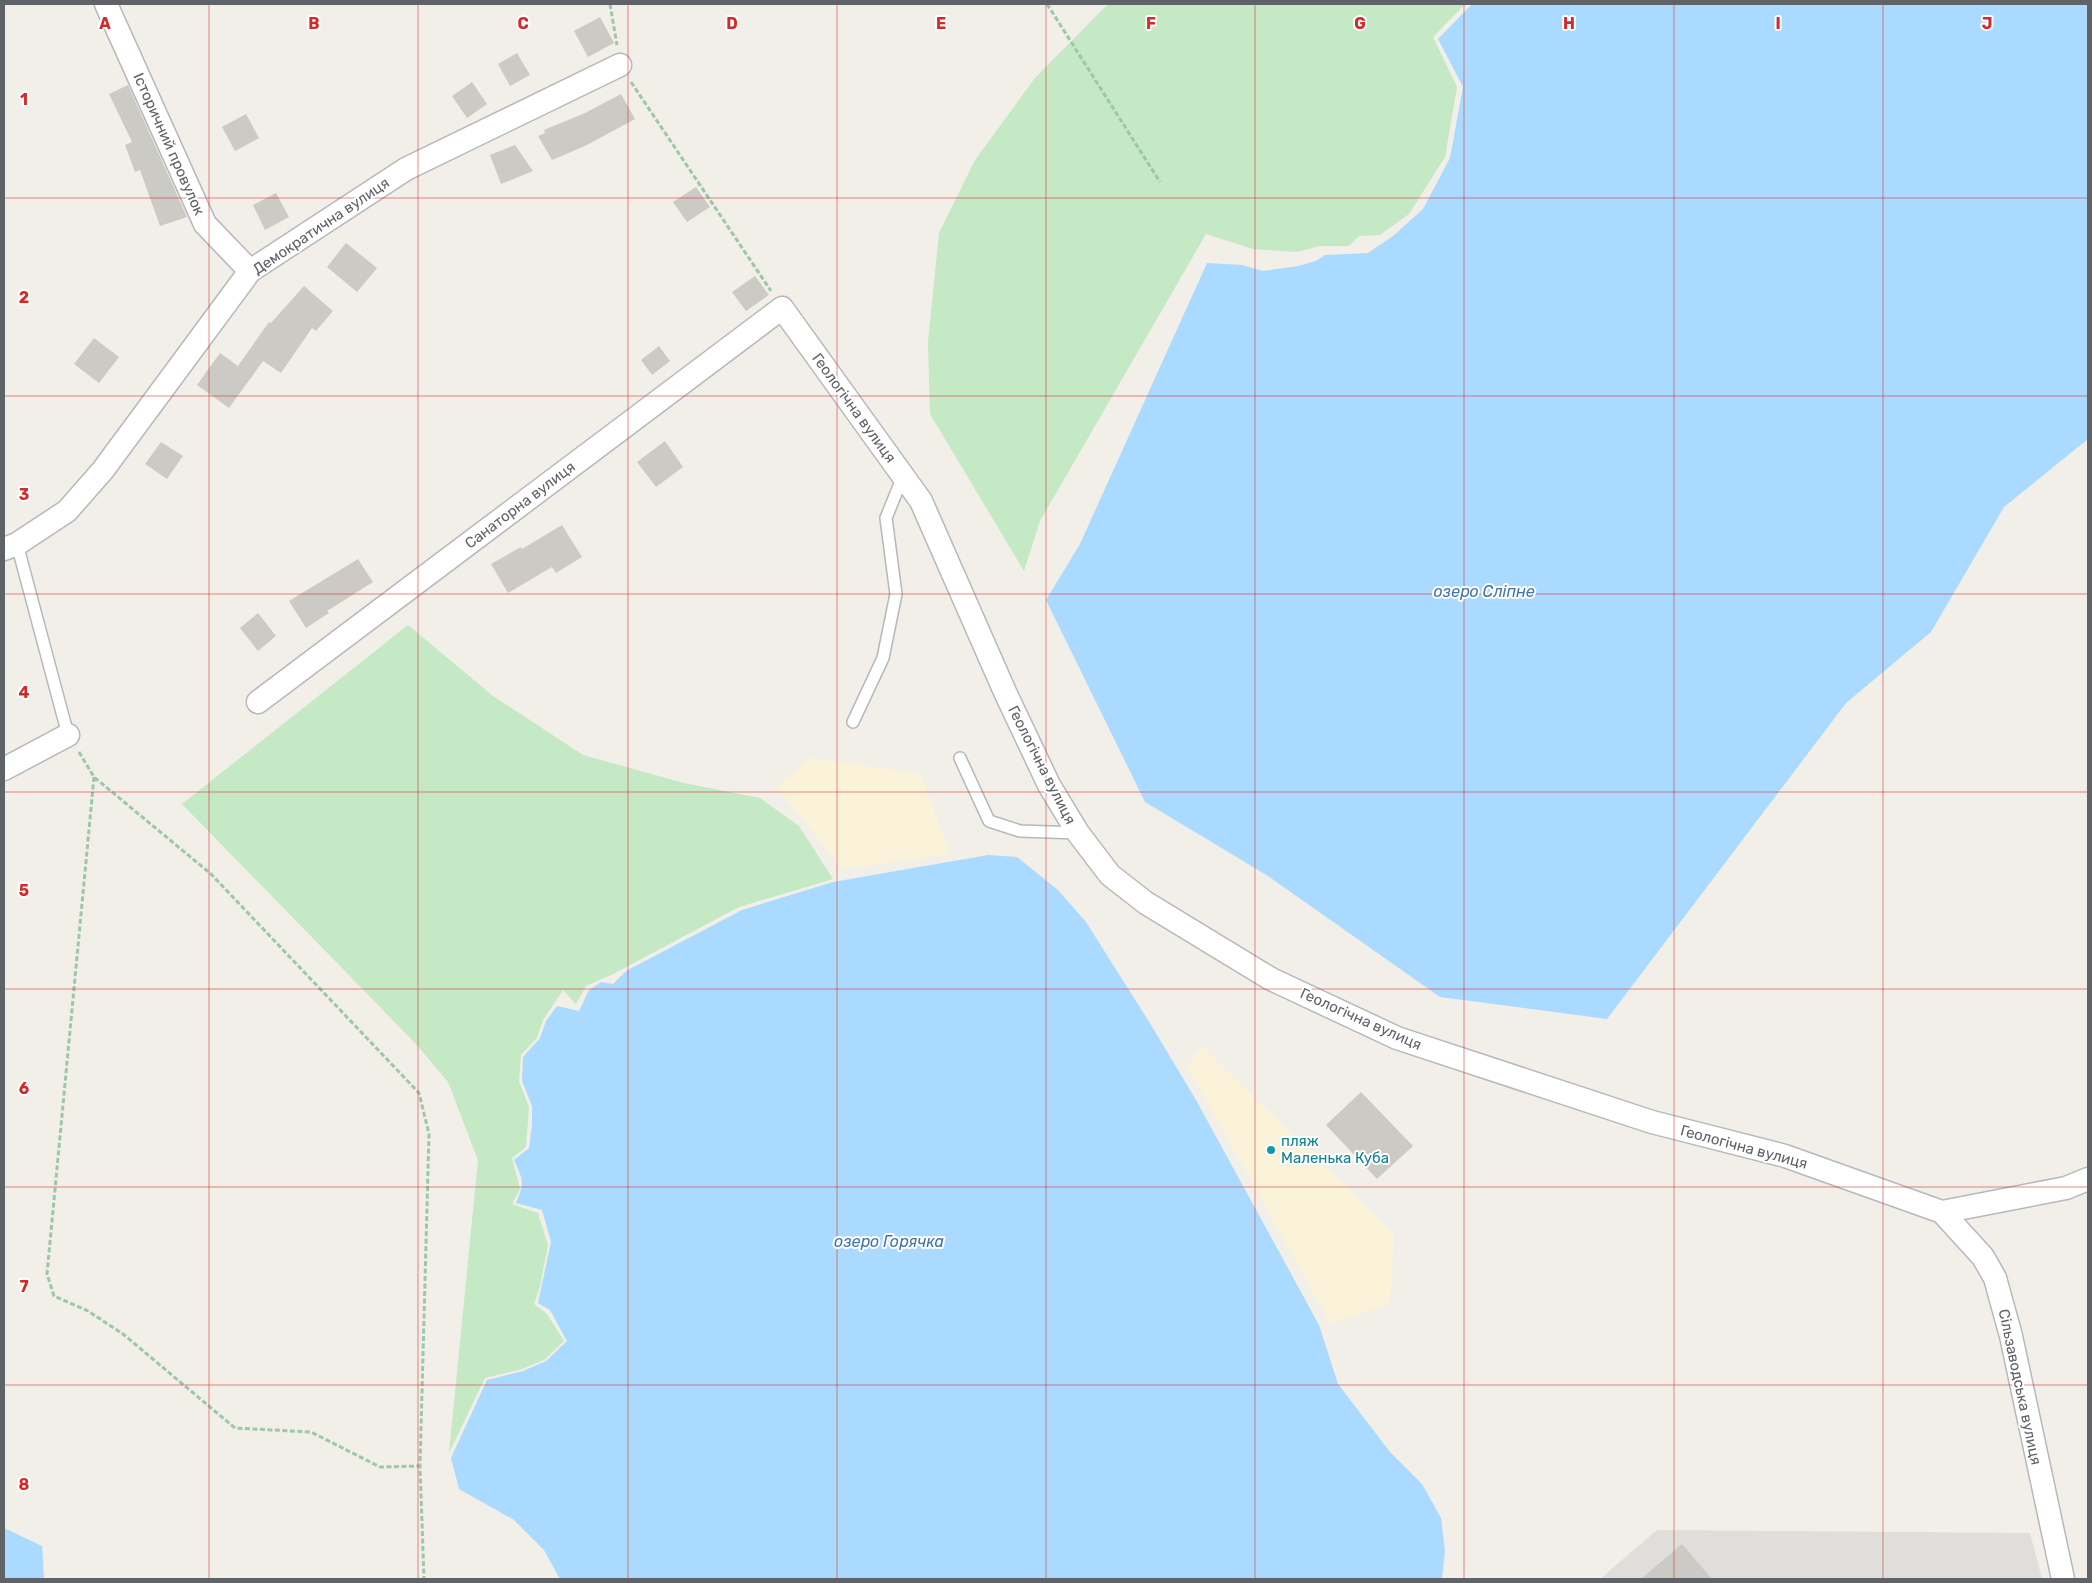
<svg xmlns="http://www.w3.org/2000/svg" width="2092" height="1583" viewBox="0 0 2092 1583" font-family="Rubik,sans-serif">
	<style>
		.industrial { fill: #e0deda }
		.green { fill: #c5e8c5 }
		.sand { fill: #fbf3d9 }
		.water { fill: #aadaff }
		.building { fill: #cccac5 }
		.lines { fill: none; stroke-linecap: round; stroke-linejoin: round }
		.service-casing { stroke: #b5b8bc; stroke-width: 14 }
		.minor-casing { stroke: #b5b8bc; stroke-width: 25 }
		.path { stroke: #9cc7a9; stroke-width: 3; stroke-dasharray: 5 2.5; stroke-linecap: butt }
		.service { stroke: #fff; stroke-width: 11 }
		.minor { stroke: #fff; stroke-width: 22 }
		.grid { fill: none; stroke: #d62828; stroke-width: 1; stroke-opacity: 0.55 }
		.culture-dot { fill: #0f9aa8; stroke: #fff; stroke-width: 2 }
		.labels { text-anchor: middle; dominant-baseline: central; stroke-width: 4; stroke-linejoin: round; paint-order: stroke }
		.street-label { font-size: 15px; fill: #5f6368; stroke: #fff }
		.culture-label { font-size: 15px; fill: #0d838f; stroke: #fff; text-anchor: start }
		.water-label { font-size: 16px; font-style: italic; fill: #4174aa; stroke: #fff }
		.grid-label { font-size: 16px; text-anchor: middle; font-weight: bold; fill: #d62828; stroke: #fff; stroke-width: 4; stroke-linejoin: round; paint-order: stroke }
	</style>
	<rect width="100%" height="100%" fill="#f1efe8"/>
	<!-- industrial -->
	<path class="industrial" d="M1657,1530L2030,1533L2042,1579H1600Z"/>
	<!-- green -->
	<path class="green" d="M1108,4H1465L1433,37L1457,87L1445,157L1409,214L1380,235L1359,236L1349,246H1320L1297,252L1253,249L1206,234L1040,521L1024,571L930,414L928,342L939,233L975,160L1035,78Z
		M408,625L493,696L583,755L684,783L760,798L799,826L833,879L739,907L613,974L586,986L576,1004L563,990L543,1020L537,1038L521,1055L519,1081L529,1107L526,1147L512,1158L520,1189L512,1204L538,1213L548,1245L540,1286L534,1304L547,1314L564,1341L544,1360L522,1369L485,1378L449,1453L478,1160L448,1082L416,1044L182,804Z"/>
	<!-- sand -->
	<path class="sand" d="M809,758L920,773L950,854L842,869L777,787Z
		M1202,1046L1394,1235L1390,1303L1331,1324L1187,1066Z"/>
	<!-- water -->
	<path class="water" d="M1472,4H2088V439L2004,507L1931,632L1846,703L1607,1019L1440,997L1268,876L1145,802L1046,600L1080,544L1207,263L1242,265L1263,271L1298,266L1316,261L1325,255L1368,253L1393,236L1423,209L1450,158L1463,87L1438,39Z
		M988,855L1017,857L1058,890L1086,922L1151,1025L1196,1100L1319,1325L1338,1384L1390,1452L1422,1484L1441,1518L1445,1551L1442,1579H560L544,1550L514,1520L459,1489L451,1458L487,1380L523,1371L546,1361L567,1341L550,1310L538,1303L551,1242L542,1210L516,1203C525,1182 523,1180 514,1160L529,1148L532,1125V1106L522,1081L523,1057L540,1038L546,1021L557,1006L579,1011L589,990L601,982L613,984L626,971L742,910L833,882Z
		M4,1528L42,1546L44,1579H4Z"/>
	<!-- building -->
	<path class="building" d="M600,17L614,43L588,57L574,31Z
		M517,53L530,75L510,86L498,64Z
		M472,82L487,104L467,118L452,96Z
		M128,85L187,217L160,226L140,170L135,172L125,145L132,142L109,94Z
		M621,94L635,119L585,146L552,160L538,136L545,133L544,130L585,113Z
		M246,114L259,138L235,151L222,127Z
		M515,145L533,171L501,184L490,155Z
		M696,187L710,207L687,222L673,202Z
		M276,193L289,217L265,230L253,205Z
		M346,243L377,268L357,292L327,267Z
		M755,276L769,295L746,311L732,292Z
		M304,286L333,311L316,331L312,328L281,373L263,361L229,408L197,385L220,353L238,366L269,322L271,323Z
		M94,338L119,357L99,383L74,364Z
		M659,346L670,361L652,375L641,360Z
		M665,441L683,467L656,487L637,462Z
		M161,442L183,456L167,479L145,464Z
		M562,525L582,557L556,573L552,567L508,593L491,564L521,547L522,549Z
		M358,559L373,582L327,611L329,613L306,628L289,601Z
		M258,613L276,636L258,651L240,628Z
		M1361,1092L1413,1146L1377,1179L1326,1125Z
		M1682,1544L1712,1579H1641Z"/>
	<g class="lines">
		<defs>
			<path id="service" d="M17,544L68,735
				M853,722L883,658L896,594L886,518L903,476
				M960,758L989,821L1020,831L1078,833"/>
			<path id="minor" d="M106,4L205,224L250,271
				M4,549L17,544L67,511L103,470L250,271L406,169L620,65
				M258,702L782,308L921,501L1005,692L1049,785L1078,833L1110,875L1146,903L1271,979L1397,1038L1652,1122L1785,1156L1942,1212L1983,1257L1995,1278L2011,1336L2063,1579
				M4,769L68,735
				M1942,1212L2066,1188L2088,1179"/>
		</defs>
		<!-- service casing -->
		<use href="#service" class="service-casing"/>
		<!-- minor casing -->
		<use href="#minor" class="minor-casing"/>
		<!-- path -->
		<path class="path" d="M610,4L617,45
			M1047,4L1160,182
			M631,82L771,291
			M79,752L94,777L211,874L419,1093L429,1134L420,1466L424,1579
			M94,777L47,1274L54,1296L88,1311L123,1334L235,1428L311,1432L380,1467L420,1466"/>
		<!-- service -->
		<use href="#service" class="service"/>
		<!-- minor -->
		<use href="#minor" class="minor"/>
	</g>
	<!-- grid -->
	<path class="grid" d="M209,4V1579M418,4V1579M628,4V1579M837,4V1579M1046,4V1579M1255,4V1579M1464,4V1579M1674,4V1579M1883,4V1579M4,198H2088M4,396H2088M4,594H2088M4,792H2088M4,989H2088M4,1187H2088M4,1385H2088"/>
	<!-- markers -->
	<circle class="culture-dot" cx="1271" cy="1150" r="5"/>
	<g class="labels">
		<!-- street labels -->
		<g class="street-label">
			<text transform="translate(169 144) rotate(66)">Історичний провулок</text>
			<text transform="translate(321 226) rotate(-34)">Демократична вулиця</text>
			<text transform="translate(854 408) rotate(54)">Геологічна вулиця</text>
			<text transform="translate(520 505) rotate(-37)">Санаторна вулиця</text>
			<text transform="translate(1042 765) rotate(63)">Геологічна вулиця</text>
			<text transform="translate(1361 1019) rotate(24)">Геологічна вулиця</text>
			<text transform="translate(1744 1147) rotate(15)">Геологічна вулиця</text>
			<text transform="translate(2020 1387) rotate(78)">Сільзаводська вулиця</text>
		</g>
		<!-- culture labels -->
		<g class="culture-label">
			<text x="1281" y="1141">пляж<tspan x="1281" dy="17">Маленька Куба</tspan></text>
		</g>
		<!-- water labels -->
		<g class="water-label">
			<text x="1484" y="591">озеро Сліпне</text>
			<text x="889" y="1241">озеро Горячка</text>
		</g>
	</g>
	<g class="grid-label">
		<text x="105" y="29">A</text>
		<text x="314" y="29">B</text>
		<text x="523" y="29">C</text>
		<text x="732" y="29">D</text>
		<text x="941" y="29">E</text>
		<text x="1151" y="29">F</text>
		<text x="1360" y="29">G</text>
		<text x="1569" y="29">H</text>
		<text x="1778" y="29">I</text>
		<text x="1987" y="29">J</text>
		<text x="24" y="105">1</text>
		<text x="24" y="303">2</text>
		<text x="24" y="500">3</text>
		<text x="24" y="698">4</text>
		<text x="24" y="896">5</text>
		<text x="24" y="1094">6</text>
		<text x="24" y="1292">7</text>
		<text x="24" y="1490">8</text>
	</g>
	<!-- border -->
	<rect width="2092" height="1583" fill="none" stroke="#5f6368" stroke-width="10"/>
</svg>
